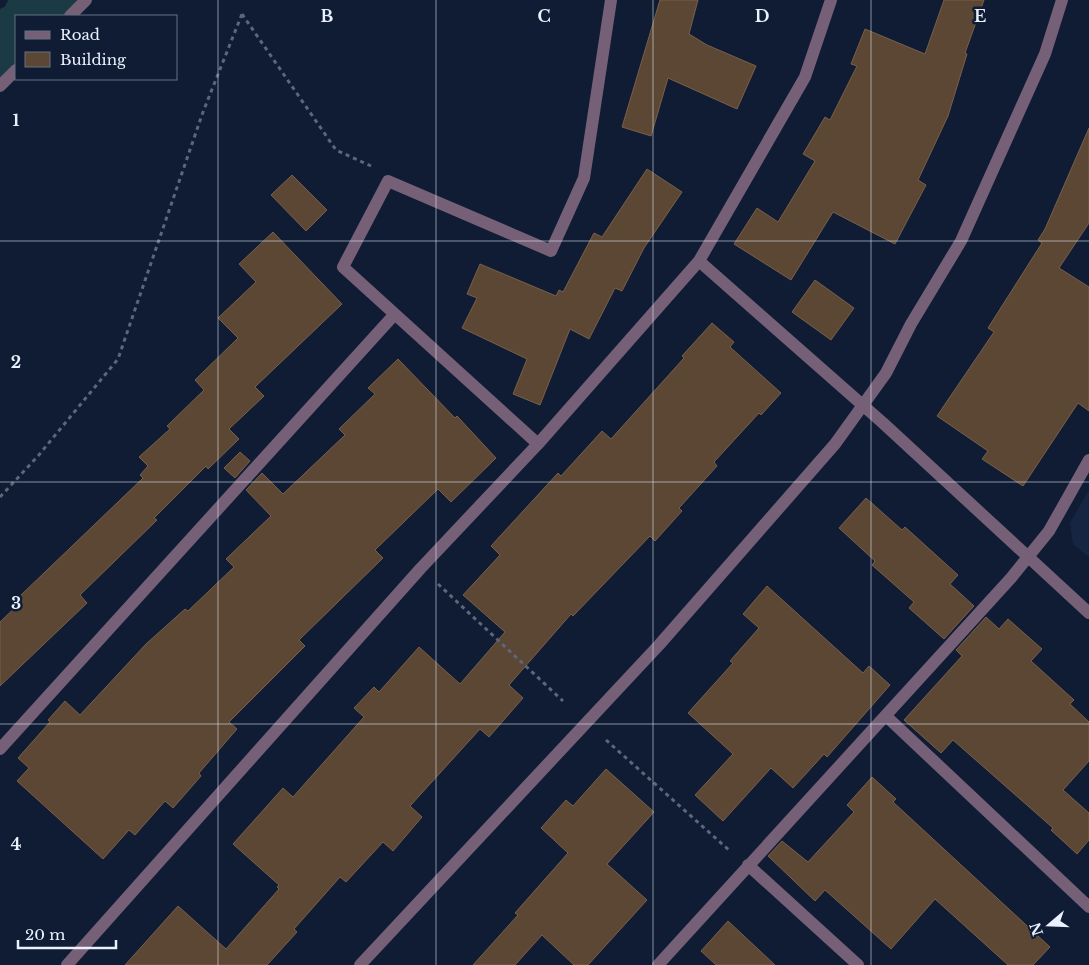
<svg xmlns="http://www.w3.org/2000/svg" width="1089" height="965" viewBox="0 0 1089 965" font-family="'Libre Baskerville',serif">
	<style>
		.built { fill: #162642 }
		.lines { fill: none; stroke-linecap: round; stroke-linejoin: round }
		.river { stroke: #1a3b43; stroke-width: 59 }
		.building { fill: #5c4735; stroke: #7a5f48 }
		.path { stroke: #5c677b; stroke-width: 3; stroke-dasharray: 4 4; stroke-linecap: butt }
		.minor { stroke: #766078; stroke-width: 12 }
		.grid { fill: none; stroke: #e9f0fe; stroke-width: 1; stroke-opacity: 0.55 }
		.grid-label { font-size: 16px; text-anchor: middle; font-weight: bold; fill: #e9f0fe; stroke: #0f1c33; stroke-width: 5; stroke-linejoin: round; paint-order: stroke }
	</style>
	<rect width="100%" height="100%" fill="#0f1c33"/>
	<!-- built -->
	<path class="built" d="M1089,490V557L1073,544L1070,523Z"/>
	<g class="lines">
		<!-- river -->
		<path class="river" d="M33,16L48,0
			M0,51L16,34"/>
	</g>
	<!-- building -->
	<path class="building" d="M660,0H698L689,34L707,45L756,66L737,109L668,78L651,136L622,127Z
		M944,0H984L965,53L967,54L948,116L918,180L926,185L895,244L833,212L791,280L734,244L757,208L778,222L815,161L803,154L825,117L830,120L857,66L851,64L865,29L925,54Z
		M1089,128V223L1059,268L1089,287V411L1078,403L1023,486L982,459L988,451L937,416L994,332L988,328L1042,243L1038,240L1045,229Z
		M647,169L682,192L644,248L622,291L615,288L589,339L570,329L540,405L513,394L527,359L462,328L477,298L467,294L480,264L556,296L559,290L563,292L594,233L602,237Z
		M292,175L327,210L306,231L271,195Z
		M273,232L342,304L255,387L264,396L229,429L239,439L208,469L206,466L154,518L157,520L80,595L87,603L0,686V622L23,600L20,596L143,478L140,475L148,466L139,457L170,429L167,426L204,390L195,380L238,338L218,318L256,282L239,264Z
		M815,280L854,308L831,340L792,312Z
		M712,323L734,342L730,347L781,393L761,415L759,413L714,462L717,466L679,508L682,511L655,541L650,536L573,616L571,614L509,685L523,698L489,737L480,729L410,806L422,817L393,851L383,842L346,882L340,877L294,929L297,932L267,965H125L178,906L226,949L279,889L277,887L279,885L233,844L283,788L293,797L364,717L354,708L374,687L379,692L419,647L460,684L505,632L463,595L500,555L491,546L558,473L561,476L602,431L611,439L684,358L682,356Z
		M398,359L455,418L457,416L496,458L451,502L438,489L375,550L383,558L299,640L305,646L229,722L237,729L199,773L201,776L173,808L165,801L135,835L129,830L103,859L17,781L29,768L18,758L50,722L48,720L65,701L80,715L146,644L185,609L188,611L234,567L226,559L271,516L246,490L262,473L283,494L345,435L339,429L375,394L368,388Z
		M240,452L250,461L235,478L224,468Z
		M866,498L902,530L905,527L958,575L950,584L974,606L944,639L909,608L914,602L872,565L875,561L839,528Z
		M767,586L863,673L869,666L890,685L827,757L824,754L793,788L771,768L723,821L695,795L733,754L688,713L733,663L730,661L759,628L743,614Z
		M986,617L999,629L1008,619L1042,649L1031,661L1074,700L1070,704L1089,722V761L1063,790L1089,813V840L1077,854L1051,830L1053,828L953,740L941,753L904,720L962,656L956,650Z
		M606,769L654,812L607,864L647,900L588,965H574L542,935L515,965H473L518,915L515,913L568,853L541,828L566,800L573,806Z
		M872,777L896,799L893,802L1050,947L1033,965H1008L935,899L891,949L825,890L815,901L768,856L782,841L808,862L854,812L847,805Z
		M728,921L775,965H716L701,951Z"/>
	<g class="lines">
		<!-- path -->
		<path class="path" d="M242,14L336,150L371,166
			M0,497L38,456L118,359L203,112L242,14
			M438,584L563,701
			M606,740L730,851"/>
		<!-- minor -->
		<path class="minor" d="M70,16L86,0
			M0,86L16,70
			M699,261L883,423L1089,613
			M538,444L343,267L388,181L551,251L584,178L611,0
			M887,717L1089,907
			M0,749L394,315
			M748,865L858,965
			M67,965L421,568L538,444L699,261L805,77L831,0
			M360,965L659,645L835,444L886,373L911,324L961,241L1045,54L1062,0
			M658,965L1011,578L1049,531L1089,460"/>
	</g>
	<!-- grid -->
	<path class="grid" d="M218,0V965M436,0V965M653,0V965M871,0V965M0,241H1089M0,482H1089M0,724H1089"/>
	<g class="grid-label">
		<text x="327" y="22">B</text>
		<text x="544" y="22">C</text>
		<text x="762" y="22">D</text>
		<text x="980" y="22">E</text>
		<text x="16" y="126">1</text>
		<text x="16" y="368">2</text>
		<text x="16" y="609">3</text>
		<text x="16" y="850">4</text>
	</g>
	<!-- legend -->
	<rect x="15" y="15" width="162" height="65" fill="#0f1c33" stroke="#667184"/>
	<rect x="25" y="31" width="25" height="8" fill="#766078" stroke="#667184"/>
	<text x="60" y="40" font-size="15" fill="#e9f0fe">Road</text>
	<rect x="25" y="52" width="25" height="15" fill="#5c4735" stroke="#667184"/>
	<text x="60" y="65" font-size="15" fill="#e9f0fe">Building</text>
	<!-- north arrow -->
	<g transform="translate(1049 925) rotate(251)" stroke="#0f1c33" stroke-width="4" paint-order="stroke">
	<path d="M0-4L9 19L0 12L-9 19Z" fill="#e9f0fe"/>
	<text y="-8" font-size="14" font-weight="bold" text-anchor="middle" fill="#e9f0fe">N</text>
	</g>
	<!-- scale -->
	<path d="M18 940v8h98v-8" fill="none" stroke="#e9f0fe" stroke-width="2.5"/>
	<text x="25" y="940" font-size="15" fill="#e9f0fe" stroke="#0f1c33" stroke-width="4" paint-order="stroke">20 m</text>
</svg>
